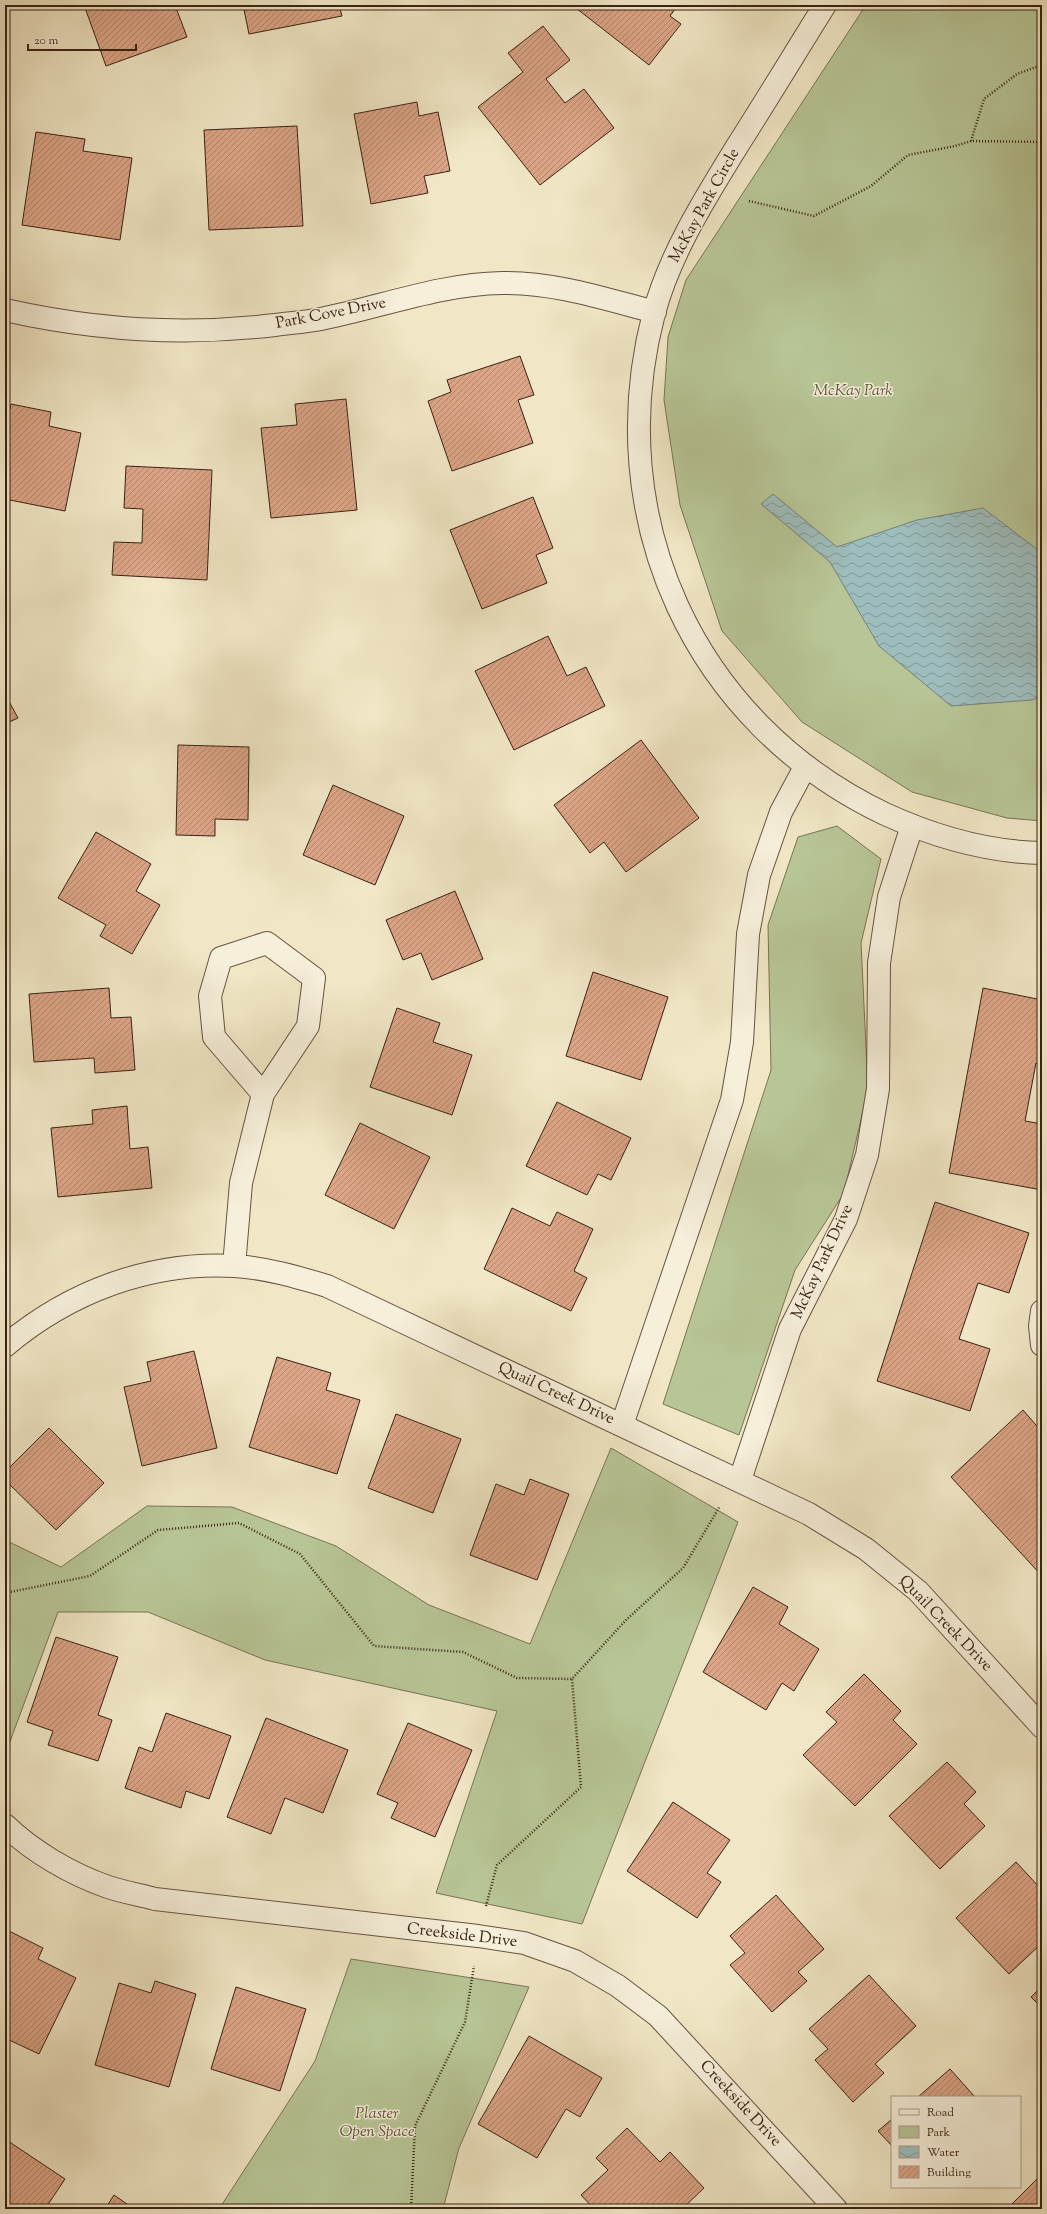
<svg xmlns="http://www.w3.org/2000/svg" width="1047" height="2214" viewBox="0 0 1047 2214" font-family="'Sorts Mill Goudy',serif">
	<style>
		.green { fill: #b8c697; stroke: #787455 }
		.water { fill: url(#water-waves); stroke: #76807a }
		.building { fill: url(#building-hatch); stroke: #392213 }
		.lines { fill: none; stroke-linecap: round; stroke-linejoin: round }
		.minor-casing { stroke: #675340; stroke-width: 24 }
		.path { stroke: #392213; stroke-width: 2.5; stroke-dasharray: 1 2; stroke-linecap: butt }
		.minor { stroke: #f6efda; stroke-width: 22 }
		.labels { text-anchor: middle; dominant-baseline: central; stroke-width: 3; stroke-linejoin: round; paint-order: stroke }
		.street-label { font-size: 16px; fill: #392213; stroke: #f6efda }
		.park-label { font-size: 16px; font-style: italic; fill: #5f533b; stroke: #f6efda }
	</style>
	<defs>
		<pattern id="water-waves" width="16" height="10" patternUnits="userSpaceOnUse"><rect width="16" height="10" fill="#9ebebe"/><path d="M0 5q4-4 8 0t8 0" fill="none" stroke="#829a99"/></pattern>
		<pattern id="building-hatch" width="6" height="6" patternUnits="userSpaceOnUse"><rect width="6" height="6" fill="#dca587"/><path d="M-1 1l2-2M0 6l6-6M5 7l2-2" fill="none" stroke="#b3866d"/></pattern>
	</defs>
	<rect width="100%" height="100%" fill="#f1e7c6"/>
	<filter id="stains"><feTurbulence type="fractalNoise" baseFrequency=".005" numOctaves="4"/><feColorMatrix values="0 0 0 0 .2 0 0 0 0 .09 0 0 0 0 .02 0 0 0 .5 -.17"/></filter>
	<radialGradient id="worn" r=".72"><stop offset=".6" stop-color="#630" stop-opacity="0"/><stop offset="1" stop-color="#630" stop-opacity=".3"/></radialGradient>
	<!-- green -->
	<path class="green" d="M866,5H1042V821L1007,818L912,792L802,722L722,631L680,505L664,400L668,337L686,280Z
		M837,826L881,859L861,943L868,1089L844,1193L795,1270L739,1435L663,1404L771,1070L768,925L798,837Z
		M611,1448L738,1522L582,1924L436,1893L497,1711L265,1660L148,1612H58L5,1755V1540L61,1567L147,1506L232,1507L336,1546L429,1605L530,1644Z
		M351,1959L529,1987L459,2148L443,2209H219L315,2061Z"/>
	<!-- water -->
	<path class="water" d="M773,494L837,547L917,520L983,508L1042,553V696L1032,700L951,706L879,646L830,562L761,504Z"/>
	<!-- building -->
	<path class="building" d="M84,5H175L187,37L106,66Z
		M243,5H339L342,16L249,34Z
		M572,5H678L670,16L681,24L649,65Z
		M543,26L570,60L546,79L565,103L584,89L614,128L540,185L478,107L523,72L508,53Z
		M417,102L419,116L438,112L450,171L424,176L428,193L371,204L354,114Z
		M297,126L303,226L209,230L204,130Z
		M36,132L85,139L83,151L132,158L120,240L22,225Z
		M520,356L534,395L518,400L533,443L452,471L428,401L451,392L447,380Z
		M346,399L357,510L271,518L261,428L297,425L295,404Z
		M11,404L51,412L49,426L81,433L65,511L5,499V417H8Z
		M126,466L212,470L207,580L112,575L114,542L142,543L143,509L124,508Z
		M533,497L553,548L536,555L547,583L482,609L450,530Z
		M548,636L567,676L586,667L605,706L514,750L475,671Z
		M5,694L18,718L5,724Z
		M641,740L699,818L626,872L604,842L590,853L554,805Z
		M178,745L249,747L248,820L215,819V836L176,835Z
		M333,785L404,816L375,885L303,855Z
		M96,832L151,864L136,891L160,905L132,954L100,936L106,925L58,898Z
		M455,891L483,959L432,980L421,953L403,960L386,920Z
		M593,972L668,997L641,1080L566,1056Z
		M109,988L111,1018L131,1017L135,1070L95,1073L94,1058L34,1062L29,994Z
		M983,988L1042,1000V1064L1036,1063L1025,1121L1042,1124V1190L949,1173Z
		M397,1008L440,1023L433,1042L472,1055L452,1115L370,1087Z
		M557,1102L631,1138L611,1180L598,1174L587,1195L526,1166Z
		M127,1106L130,1149L148,1147L152,1188L58,1197L51,1128L93,1124L92,1110Z
		M360,1123L430,1157L394,1229L325,1195Z
		M935,1202L1029,1233L1009,1293L978,1283L959,1339L990,1349L970,1411L877,1381Z
		M512,1208L550,1226L557,1212L593,1229L574,1271L587,1278L571,1311L484,1269Z
		M194,1351L217,1448L142,1466L124,1387L151,1381L147,1362Z
		M277,1357L331,1373L326,1390L360,1400L337,1474L249,1447Z
		M1023,1410L1042,1432V1576L951,1477Z
		M396,1414L461,1439L433,1513L368,1488Z
		M49,1428L104,1483L56,1530L5,1480V1472Z
		M530,1479L569,1494L537,1580L470,1555L496,1484L524,1495Z
		M753,1587L788,1607L779,1624L819,1649L794,1691L782,1683L766,1710L703,1672Z
		M56,1637L118,1657L98,1715L112,1720L98,1761L48,1745L53,1731L27,1722Z
		M864,1674L901,1711L893,1720L917,1744L855,1806L803,1755L837,1722L826,1712Z
		M166,1713L231,1736L209,1799L186,1791L181,1808L125,1788L139,1747L152,1752Z
		M266,1718L348,1750L323,1813L285,1798L271,1834L227,1817Z
		M408,1723L472,1750L435,1837L391,1818L398,1803L377,1794Z
		M947,1762L976,1792L964,1804L985,1826L940,1869L889,1816Z
		M673,1802L730,1840L707,1873L721,1882L697,1918L627,1871Z
		M1016,1862L1041,1889L1042,1888V1943L1009,1974L956,1918Z
		M776,1895L824,1949L798,1972L807,1981L772,2012L730,1965L745,1953L730,1936Z
		M9,1931L43,1948L38,1959L76,1978L39,2054L5,2038V1938Z
		M869,1975L916,2026L875,2064L884,2073L853,2102L815,2060L828,2049L809,2029Z
		M155,1981L196,1994L169,2087L95,2065L119,1983L151,1993Z
		M1042,1986V2008L1031,1997Z
		M236,1987L306,2009L280,2091L211,2069Z
		M529,2036L602,2078L580,2117L566,2109L537,2158L478,2124Z
		M950,2069L975,2097H918Z
		M892,2119V2146L878,2131Z
		M627,2128L660,2162L670,2152L704,2188L682,2209H594L581,2195L608,2170L596,2158Z
		M5,2139L65,2179L45,2209H5Z
		M1042,2174V2209H1007Z
		M114,2195L134,2209H105Z"/>
	<g class="lines">
		<defs>
			<path id="minor" d="M825,5C795,53 766,101 736,148C704,200 670,254 654,313C600,518 694,723 885,814C933,836 988,852 1042,853
				M5,310C94,330 184,336 275,325C290,323 306,322 321,319C381,307 440,284 502,283C554,282 605,299 655,312
				M234,1266L241,1183L263,1094L308,1026L314,978L267,943L221,958L210,996L214,1037L263,1094
				M1042,1311L1040,1326L1042,1345
				M5,1346C69,1292 150,1261 235,1266C267,1268 297,1277 327,1286L809,1514L866,1549L918,1591L1042,1727
				M622,1425L732,1100L742,1042L748,934L759,875L781,812L805,767
				M740,1480L790,1329L846,1219L867,1155L878,1089L879,963L889,897L912,826
				M5,1825C33,1852 71,1874 108,1887C123,1892 140,1895 155,1899L478,1936L524,1943L575,1961L618,1986L658,2016L836,2209"/>
		</defs>
		<!-- minor casing -->
		<use href="#minor" class="minor-casing"/>
		<!-- path -->
		<path class="path" d="M971,141L984,99L1017,74L1042,65
			M749,201L814,216L871,186L908,155L955,146L971,141L1042,142
			M5,1593L90,1576L158,1530L239,1523L300,1554L374,1646L463,1652L517,1678L572,1679
			M486,1906L497,1865L581,1787L572,1679L626,1620L683,1568L720,1506
			M411,2209L415,2126L465,2022L474,1966"/>
		<!-- minor -->
		<use href="#minor" class="minor"/>
	</g>
	<g class="labels">
		<!-- street labels -->
		<g class="street-label">
			<text transform="translate(705 206) rotate(-61)">McKay Park Circle</text>
			<text transform="translate(331 314) rotate(-11)">Park Cove Drive</text>
			<text transform="translate(823 1262) rotate(-65)">McKay Park Drive</text>
			<text transform="translate(556 1394) rotate(25)">Quail Creek Drive</text>
			<text transform="translate(945 1624) rotate(46)">Quail Creek Drive</text>
			<text transform="translate(462 1936) rotate(7)">Creekside Drive</text>
			<text transform="translate(740 2104) rotate(47)">Creekside Drive</text>
		</g>
		<!-- park labels -->
		<g class="park-label">
			<text x="853" y="391">McKay Park</text>
			<text x="377" y="2114">Plaster<tspan x="377" dy="18">Open Space</tspan></text>
		</g>
	</g>
	<!-- margin -->
	<rect width="1047" height="2214" fill="none" stroke="#f1e7c6" stroke-width="20"/>
	<rect x="6" y="6" width="1035" height="2202" fill="none" stroke="#392213" stroke-width="2"/>
	<rect x="10" y="10" width="1027" height="2194" fill="none" stroke="#392213"/>
	<!-- legend -->
	<rect x="891" y="2096" width="130" height="92" fill="#f6efda" stroke="#aa9d8a"/>
	<rect x="899" y="2109" width="20" height="6" fill="#f6efda" stroke="#aa9d8a"/>
	<text x="927" y="2116" font-size="12" fill="#392213">Road</text>
	<rect x="899" y="2126" width="20" height="12" fill="#b8c697" stroke="#aa9d8a"/>
	<text x="927" y="2136" font-size="12" fill="#392213">Park</text>
	<rect x="899" y="2146" width="20" height="12" fill="url(#water-waves)" stroke="#aa9d8a"/>
	<text x="927" y="2156" font-size="12" fill="#392213">Water</text>
	<rect x="899" y="2166" width="20" height="12" fill="url(#building-hatch)" stroke="#aa9d8a"/>
	<text x="927" y="2176" font-size="12" fill="#392213">Building</text>
	<!-- scale -->
	<path d="M28 44v6h108v-6" fill="none" stroke="#392213" stroke-width="2"/>
	<text x="34" y="44" font-size="12" fill="#392213" stroke="#f6efda" stroke-width="3" paint-order="stroke">20 m</text>
	<rect width="100%" height="100%" filter="url(#stains)"/>
	<rect width="100%" height="100%" fill="url(#worn)"/>
</svg>
